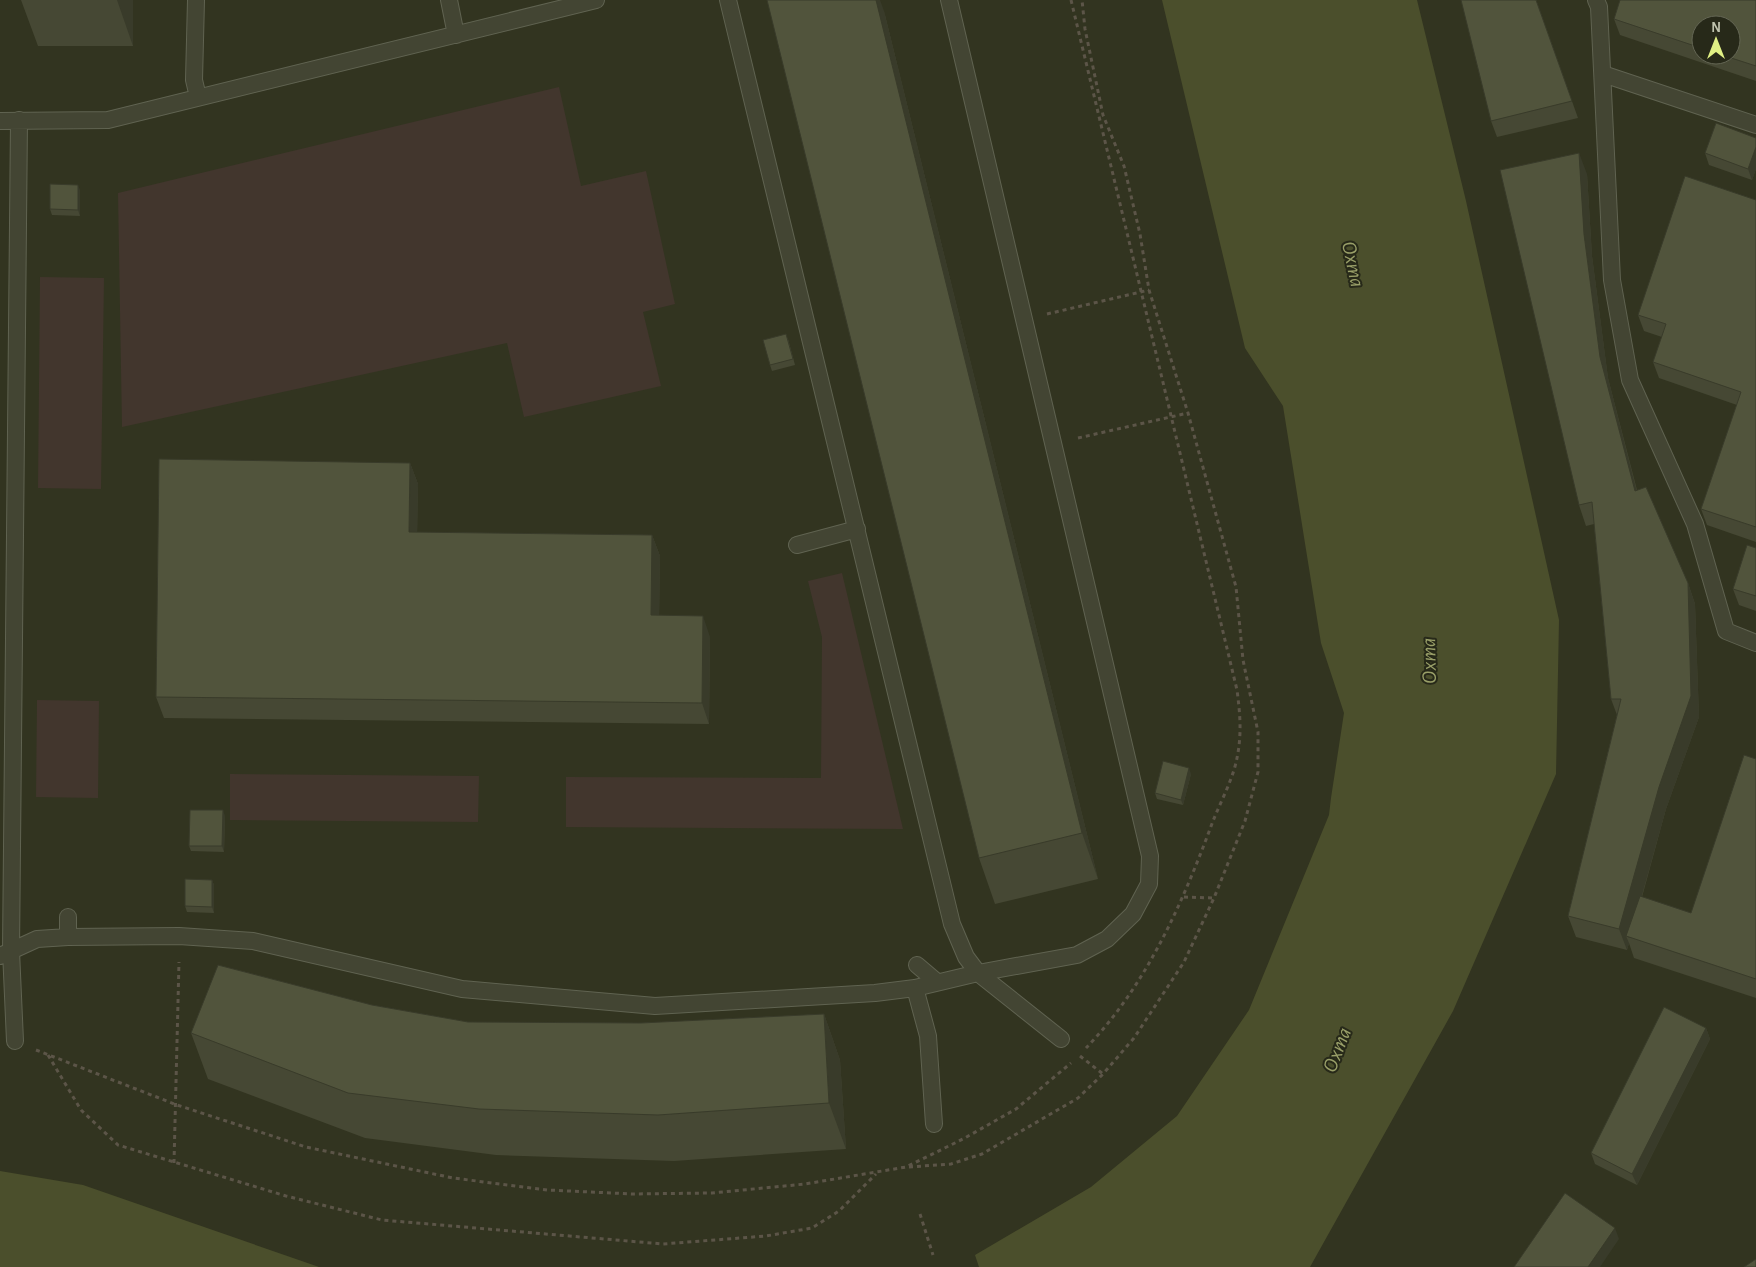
<svg xmlns="http://www.w3.org/2000/svg" width="1756" height="1267" viewBox="0 0 1756 1267" font-family="'Alegreya Sans',sans-serif">
	<style>
		.green { fill: #42362d }
		.water { fill: #4b4f2c }
		.lines { fill: none; stroke-linecap: round; stroke-linejoin: round }
		.service-casing { stroke: #606351; stroke-width: 18 }
		.path { stroke: #5c5548; stroke-width: 3; stroke-dasharray: 4 4; stroke-linecap: butt }
		.service { stroke: #434533; stroke-width: 16 }
		.wall { fill: #464834; fill-rule: evenodd }
		.shaded-wall { fill: #393b2a }
		.building { fill: #51543c; stroke: #393b2a }
		.labels { text-anchor: middle; dominant-baseline: central; stroke-width: 4; stroke-linejoin: round; paint-order: stroke }
		.water-label { font-size: 21px; font-style: italic; fill: #999f68; stroke: #272919 }
	</style>
	<rect width="100%" height="100%" fill="#323420"/>
	<!-- green -->
	<path class="green" d="M559,87L581,186L646,171L675,304L643,312L661,386L524,417L507,343L122,427L118,193Z
		M40,277L104,278L101,489L38,488Z
		M842,573L903,829L566,827V777L821,778L822,637L808,581Z
		M37,700L99,701L98,798L36,797Z
		M230,774L479,776L478,822L230,820Z"/>
	<!-- water -->
	<path class="water" d="M1162,0H1417L1466,201L1559,620L1556,774L1453,1011L1310,1267H979L975,1255L1091,1187L1177,1116L1249,1010L1329,815L1331,798L1344,713L1321,643L1283,406L1245,348Z
		M0,1171L83,1185L319,1267H0Z"/>
	<g class="lines">
		<defs>
			<path id="service" d="M196,0L194,80L198,97
				M449,0L456,35
				M728,0L952,924L966,957L978,973L1061,1039
				M1596,0L1599,7L1612,280L1630,380L1695,524L1726,631L1756,643
				M1603,74L1756,125
				M0,121L108,120L596,0
				M797,545L857,529
				M68,937V917
				M0,956L37,939L68,937L179,936L253,941L462,989L655,1006L875,993L915,988L978,973L1077,955L1107,939L1133,914L1149,884L1150,856L949,0
				M917,965L937,982
				M915,988L928,1036L934,1124
				M15,1041L11,951L19,120"/>
		</defs>
		<!-- service casing -->
		<use href="#service" class="service-casing"/>
		<!-- path -->
		<path class="path" d="M1071,0L1237,690C1240,713 1242,734 1237,758C1233,779 1221,801 1213,821C1183,902 1147,985 1086,1048
			M1047,314L1149,290
			M1078,438L1188,413
			M1184,897L1214,898
			M36,1050L177,1105L306,1147L453,1178L547,1190L633,1194L712,1193L805,1184L906,1167L963,1139L1016,1109L1071,1063
			M48,1055L81,1110L118,1145L286,1196L382,1220L663,1244L766,1236L812,1228L839,1211L876,1174
			M1080,1056L1103,1074
			M174,1163L179,962
			M909,1167L951,1164L982,1154L1078,1098L1103,1074L1134,1038L1184,962L1214,898L1245,821L1258,772V732L1243,660L1236,587L1188,413L1149,290L1140,234L1124,166L1103,115L1085,29L1082,0
			M920,1214L933,1255"/>
		<!-- service -->
		<use href="#service" class="service"/>
	</g>
	<!-- wall -->
	<path class="wall" d="M21,0H133V46H38Z
		M1536,0L1578,118L1497,137L1491,121Z
		M1756,0V81L1620,35L1614,19ZM1701,25L1731,55H1701Z
		M884,11L1098,879L995,904L979,858Z
		M1756,138V169L1752,180L1709,165L1705,153Z
		M1587,174L1592,256L1608,378L1637,490L1688,583L1695,604L1699,717L1666,809L1642,897L1691,913L1756,759V998L1634,958L1629,943L1627,950L1576,937L1568,916L1617,715L1611,699L1594,524L1586,526L1579,505Z
		M80,190V216L52,215L50,209Z
		M1756,200V542L1707,525L1701,509L1737,405L1659,378L1653,362L1662,337L1644,331L1638,315Z
		M788,339L795,365L772,371L770,365Z
		M410,463L418,484L417,532L652,535L660,556L659,616L710,637L709,724L164,718L156,697Z
		M1756,548V611L1739,605L1733,589Z
		M1191,774L1183,805L1157,799L1155,793Z
		M225,816L224,852L191,851L189,846Z
		M212,880L214,885V913L187,912L185,906Z
		M372,1005L468,1022L641,1023L824,1014L840,1060L846,1149L674,1161L496,1155L365,1138L208,1079L191,1033Z
		M1706,1028L1710,1039L1637,1185L1595,1164L1591,1153Z"/>
	<!-- shaded-wall -->
	<path class="shaded-wall" d="M117,0H133V46Z
		M876,0H880L884,11L1098,879L1082,833Z
		M1756,147V169L1752,180L1748,169Z
		M1579,153L1587,174L1592,256L1608,378L1642,512L1635,491L1600,357L1584,234Z
		M78,185L80,190V216L78,210Z
		M410,463L418,484L417,553L409,532Z
		M652,535L660,556L659,637L651,615Z
		M1688,583L1695,604L1699,717L1666,809L1630,938L1626,936L1629,943L1627,950L1619,929Z
		M703,616L710,637L709,724L702,703Z
		M1189,768L1191,774L1183,805L1181,800Z
		M223,810L225,816L224,852L222,846Z
		M212,880L214,885V913L212,907Z
		M824,1014L840,1060L846,1149L829,1103Z
		M1706,1028L1710,1039L1637,1185L1632,1174Z
		M1615,1228L1619,1239L1600,1267H1588Z"/>
	<!-- building -->
	<path class="building" d="M767,0H876L1082,833L979,858Z
		M1461,0H1536L1572,101L1491,121Z
		M1620,0H1756V66L1722,55H1731V25H1701V48L1614,19Z
		M1716,123L1756,138V147L1748,169L1705,153Z
		M1579,153L1584,234L1600,357L1635,491L1646,487L1688,583L1691,696L1659,787L1619,929L1568,916L1621,699H1611L1592,502L1579,505L1500,170Z
		M1685,176L1756,200V527L1701,509L1741,392L1653,362L1666,324L1638,315Z
		M50,184L78,185V210L50,209Z
		M786,334L793,359L770,365L763,340Z
		M159,459L410,463L409,532L652,535L651,615L703,616L702,703L156,697Z
		M1747,545L1756,548V596L1733,589Z
		M1744,755L1756,759V979L1626,936L1640,896L1691,913Z
		M1163,761L1189,768L1181,800L1155,793Z
		M190,810H223L222,846H189Z
		M185,879L212,880V907L185,906Z
		M218,965L372,1005L468,1022L641,1023L824,1014L829,1103L658,1115L479,1109L348,1093L191,1033Z
		M1664,1007L1706,1028L1632,1174L1591,1153Z
		M1565,1193L1615,1228L1588,1267H1514Z
		M1756,1259V1267H1744Z"/>
	<g class="labels">
		<!-- water labels -->
		<g class="water-label">
			<text transform="translate(1353 264) rotate(78)">Охта</text>
			<text transform="translate(1429 661) rotate(-91)">Охта</text>
			<text transform="translate(1337 1050) rotate(-69)">Охта</text>
		</g>
	</g>
	<!-- north arrow -->
	<g transform="translate(1716 40)"><circle r="24" fill="#272919" stroke="#646654"/>
	<path d="M0-4L9 19L0 12L-9 19Z" fill="#e0f084"/>
	<text y="-8" font-size="14" font-weight="bold" text-anchor="middle" fill="#bfc2ad">N</text>
	</g>
</svg>
